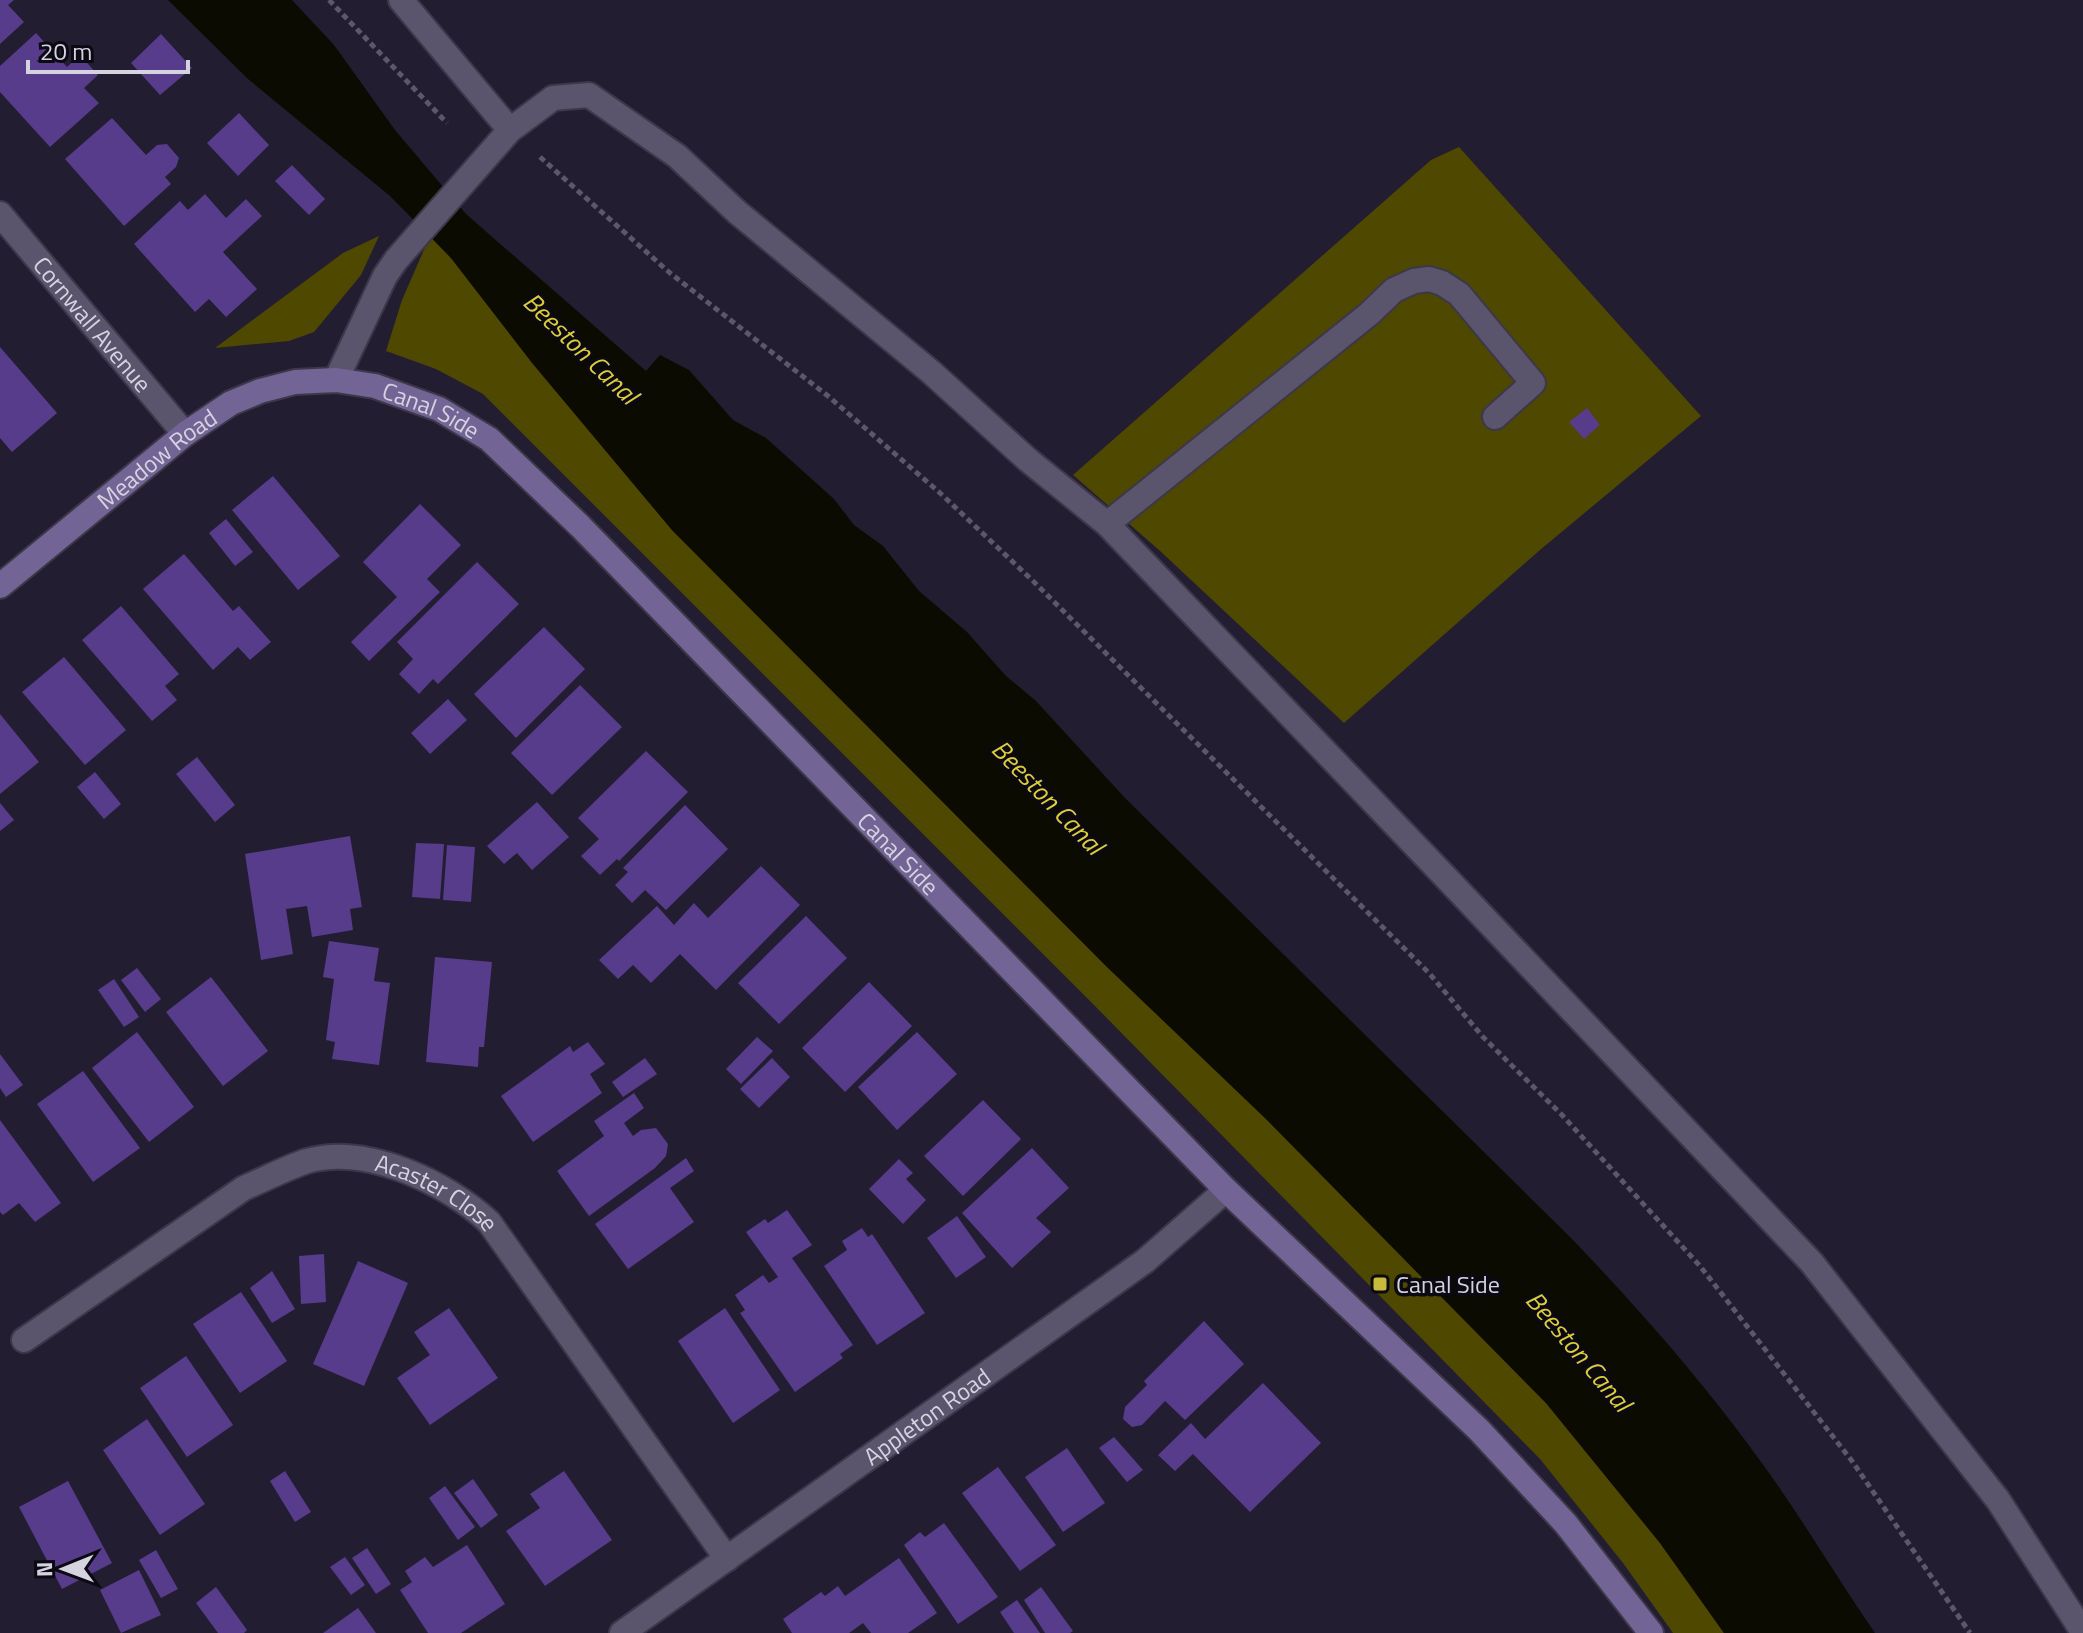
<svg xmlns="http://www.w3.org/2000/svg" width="2083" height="1633" viewBox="0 0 2083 1633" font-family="'Titillium Web',sans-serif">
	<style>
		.green { fill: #4f4800 }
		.water { fill: #0c0b01 }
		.building { fill: #563c8b }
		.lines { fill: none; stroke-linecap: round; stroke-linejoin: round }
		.lane-casing { stroke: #3c3849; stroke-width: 28 }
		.street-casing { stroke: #3c3849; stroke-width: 28 }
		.secondary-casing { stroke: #3c3849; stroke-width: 28 }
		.path { stroke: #5c5769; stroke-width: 5; stroke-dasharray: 6 4; stroke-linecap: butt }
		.lane { stroke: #5a546c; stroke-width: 24 }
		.street { stroke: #5a546c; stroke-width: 24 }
		.secondary { stroke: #726595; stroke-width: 24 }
		.poi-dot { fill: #c8bb3b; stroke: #0b0912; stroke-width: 3 }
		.labels { text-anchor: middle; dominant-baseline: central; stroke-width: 7; stroke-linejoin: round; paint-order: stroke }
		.street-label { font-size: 24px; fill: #d6d3e1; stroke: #0b0912 }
		.poi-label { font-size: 24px; fill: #d6d3e1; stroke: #0b0912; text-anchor: start }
		.water-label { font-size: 26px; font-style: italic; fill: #dccd3c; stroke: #0b0912 }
	</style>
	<rect width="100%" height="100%" fill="#231d31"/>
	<!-- green -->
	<path class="green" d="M1459,147L1701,416L1540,550L1344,723L1159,550L1073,475L1431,160Z
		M379,236L361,275L314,332L289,341L215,348L343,253Z
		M430,236L451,258L533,364L672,530L1106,966L1264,1117L1546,1403L1660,1543L1724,1633H1673L1623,1563L1540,1459L1095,1006L483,394L436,369L386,351L402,300Z"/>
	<!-- water -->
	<path class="water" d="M168,0H292L334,45L395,130L466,214L646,371L660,355L689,370L733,420L766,438L834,499L854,525L883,546L919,591L967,632L1006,676L1036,701L1125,798L1572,1239C1641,1311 1706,1385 1764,1466C1803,1520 1837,1578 1875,1633H1724L1660,1543L1546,1403L1264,1117L1106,966L672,530L533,364L451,258L390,196L248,79Z"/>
	<!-- building -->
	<path class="building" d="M0,0H14L8,5L24,22L0,44Z
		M36,33L67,67L80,55L98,75L84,88L99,103L50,147L0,92V66Z
		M161,34L192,68L160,95L131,63Z
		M239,113L269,145L238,176L207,143Z
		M112,118L146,155L157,145L167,144L179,158L176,167L165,177L171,184L124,226L65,159Z
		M292,165L325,199L309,215L275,181Z
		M205,194L226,218L246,199L262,216L223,252L257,289L226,317L209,299L195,312L134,244L180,201L188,210Z
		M0,347L57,413L12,452L0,438Z
		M1587,408L1600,425L1584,439L1569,422Z
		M273,476L340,556L298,590L232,510Z
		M420,504L461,545L427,579L440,592L369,661L351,642L397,597L363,562Z
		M226,519L253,552L235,566L209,533Z
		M184,554L233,611L239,606L271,642L250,660L238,647L213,670L143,589Z
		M477,562L519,604L438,684L433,679L419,694L399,674L413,659L397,642Z
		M121,606L179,674L165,686L177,700L152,721L82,640Z
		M544,627L585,669L516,738L474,694Z
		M64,657L126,730L85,765L22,692Z
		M580,685L622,727L552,795L511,753Z
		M448,699L467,720L430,754L411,733Z
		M0,714L39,762L0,794Z
		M646,751L688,792L619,861L617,859L600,875L581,856L599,839L578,818Z
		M197,757L235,805L215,822L176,774Z
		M95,772L121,804L104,819L77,787Z
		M537,802L569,837L532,870L517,853L504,864L487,846Z
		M0,803L14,820L0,831Z
		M685,805L728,849L666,910L645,890L632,903L615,885L628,872L623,868Z
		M350,836L362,907L350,909L353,930L312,937L307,906L286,909L293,954L261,960L245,854Z
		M416,843L444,844L440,899L412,897Z
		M447,845L475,847L471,902L443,900Z
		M761,866L800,905L716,990L680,954L651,983L633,965L618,979L599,960L657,906L674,925L694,903L708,918Z
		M806,916L847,958L779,1024L738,983Z
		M329,941L379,948L374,981L390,983L379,1065L332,1059L335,1042L326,1040L334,979L323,977Z
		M435,957L492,962L484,1047H479L478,1067L426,1062Z
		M137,968L161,999L145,1012L121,980Z
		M211,977L268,1051L223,1086L166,1012Z
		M114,979L139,1017L124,1027L98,990Z
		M869,982L912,1026L845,1092L802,1048Z
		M137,1032L194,1107L149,1142L92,1068Z
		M917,1032L957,1074L897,1130L858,1087Z
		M757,1037L773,1051L741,1084L726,1069Z
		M588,1042L605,1064L590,1074L602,1093L533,1142L501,1096L570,1046L573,1052Z
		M0,1054L23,1085L6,1097L0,1088Z
		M645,1058L657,1074L623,1097L612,1082Z
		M772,1058L790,1077L759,1108L740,1089Z
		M83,1071L140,1148L93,1182L37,1104Z
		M634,1093L644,1108L624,1123L633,1136L641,1130L656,1128L668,1144L666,1156L655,1168L589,1216L557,1171L604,1136L594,1121Z
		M983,1100L1021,1139L963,1196L924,1156Z
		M0,1120L61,1203L35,1222L19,1203L3,1215L0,1212Z
		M1032,1148L1069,1188L1036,1218L1051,1232L1012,1268L962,1213Z
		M686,1158L694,1171L670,1188L694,1222L628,1269L595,1224Z
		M899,1159L913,1173L906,1179L926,1200L903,1224L869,1189Z
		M787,1210L812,1245L792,1258L853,1345L840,1354L843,1358L795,1392L740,1313L745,1310L735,1295L763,1275L769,1283L778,1277L746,1232L765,1219L768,1223Z
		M957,1216L986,1257L956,1278L927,1238Z
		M862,1228L868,1237L872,1234L925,1313L877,1345L824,1266L847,1250L842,1241Z
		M324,1254L326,1302L301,1304L299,1256Z
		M358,1261L408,1283L364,1386L313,1364Z
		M272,1271L295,1309L272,1323L250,1288Z
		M241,1292L287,1361L240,1393L193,1324Z
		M449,1308L498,1378L430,1425L397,1378L430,1355L414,1332Z
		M725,1308L780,1390L733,1423L678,1341Z
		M1204,1321L1244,1364L1185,1420L1165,1401L1142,1425L1132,1427L1123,1419L1125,1407L1147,1385L1144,1381Z
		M186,1356L233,1425L187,1457L140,1388Z
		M1263,1383L1321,1443L1250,1512L1193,1454L1175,1471L1158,1455L1191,1423L1205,1439Z
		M147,1419L205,1504L160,1535L103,1450Z
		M1114,1437L1143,1470L1127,1482L1099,1448Z
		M1067,1448L1105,1503L1063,1532L1025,1477Z
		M998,1467L1056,1545L1020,1571L962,1493Z
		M285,1471L311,1512L295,1522L270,1481Z
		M564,1471L612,1540L545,1586L506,1531L540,1508L530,1494Z
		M473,1479L498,1515L481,1528L454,1493Z
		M68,1481L112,1563L62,1589L19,1507Z
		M445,1486L475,1527L458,1540L429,1498Z
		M944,1523L998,1597L958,1624L904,1545L920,1532L925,1537Z
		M467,1545L505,1604L461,1633H428L400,1590L412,1582L405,1571L425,1557L433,1567Z
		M367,1548L391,1584L376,1594L352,1558Z
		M156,1550L178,1589L161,1598L139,1560Z
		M345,1557L365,1585L351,1595L330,1567Z
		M899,1558L937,1613L908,1633H871L863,1623L849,1633H792L783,1619L821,1592L825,1596L838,1586L845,1596Z
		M139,1570L161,1615L121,1633L100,1590Z
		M216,1587L247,1630L244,1633H218L196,1603Z
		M1041,1587L1073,1631L1070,1633H1045L1024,1600Z
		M1017,1600L1040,1633H1014L1000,1612Z
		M358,1608L376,1633H323Z"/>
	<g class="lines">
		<defs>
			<path id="lane" d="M401,0L510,130
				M336,380L385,276L396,260L510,130L553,98L589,95L677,156L737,212L931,372L1028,460L1107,524L1454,886L1812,1263L1998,1500L2083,1632
				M1107,524L1369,314L1394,290L1414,281L1429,279L1442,283L1459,294L1533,383L1495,417"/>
			<g id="street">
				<path id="s1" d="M0,214L185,434"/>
				<path id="s2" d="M24,1340L244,1188C265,1179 286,1168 307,1161C367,1144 447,1183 489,1222L727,1559"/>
				<path id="s3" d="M622,1633L1145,1261L1226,1190"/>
			</g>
			<g id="secondary">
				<path id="s4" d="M0,586L185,434L231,403L260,391L295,382L336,380L375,386L439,409L489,439L580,526L1226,1190L1479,1430L1566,1524L1651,1633"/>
			</g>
		</defs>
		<!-- lane casing -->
		<use href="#lane" class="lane-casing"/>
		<!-- street casing -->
		<use href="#street" class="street-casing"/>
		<!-- secondary casing -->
		<use href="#secondary" class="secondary-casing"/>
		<!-- path -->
		<path class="path" d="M329,0L447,123
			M540,157L670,273L828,396L939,492L1033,581L1429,973L1483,1037L1562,1115L1700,1266L1852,1461L1970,1633"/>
		<!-- lane -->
		<use href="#lane" class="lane"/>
		<!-- street -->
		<use href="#street" class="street"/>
		<!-- secondary -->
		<use href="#secondary" class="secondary"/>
	</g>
	<!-- markers -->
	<rect class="poi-dot" x="1372" y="1276" width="16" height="16" rx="4"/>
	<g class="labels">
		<!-- street labels -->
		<g class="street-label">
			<text stroke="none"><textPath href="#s1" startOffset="144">Cornwall Avenue</textPath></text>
			<text stroke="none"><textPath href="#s4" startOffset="504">Canal Side</textPath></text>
			<text stroke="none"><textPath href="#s4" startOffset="202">Meadow Road</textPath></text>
			<text stroke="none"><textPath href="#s4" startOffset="1152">Canal Side</textPath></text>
			<text stroke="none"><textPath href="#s2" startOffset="474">Acaster Close</textPath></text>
			<text stroke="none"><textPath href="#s3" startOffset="374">Appleton Road</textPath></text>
		</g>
		<!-- poi labels -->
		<g class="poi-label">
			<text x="1396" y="1284">Canal Side</text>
		</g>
		<!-- water labels -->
		<g class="water-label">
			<text transform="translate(581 348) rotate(44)">Beeston Canal</text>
			<text transform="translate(1048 797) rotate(46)">Beeston Canal</text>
			<text transform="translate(1579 1351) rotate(50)">Beeston Canal</text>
		</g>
	</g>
	<!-- north arrow -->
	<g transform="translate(64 1569) rotate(269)" stroke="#0b0912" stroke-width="6" paint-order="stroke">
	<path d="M0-6L14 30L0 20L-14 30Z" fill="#d6d3e1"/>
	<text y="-12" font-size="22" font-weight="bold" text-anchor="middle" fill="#d6d3e1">N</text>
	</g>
	<!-- scale -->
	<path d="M28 60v12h160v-12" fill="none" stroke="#d6d3e1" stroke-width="4"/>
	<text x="40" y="60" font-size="24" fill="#d6d3e1" stroke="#0b0912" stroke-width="6" paint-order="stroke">20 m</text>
</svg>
